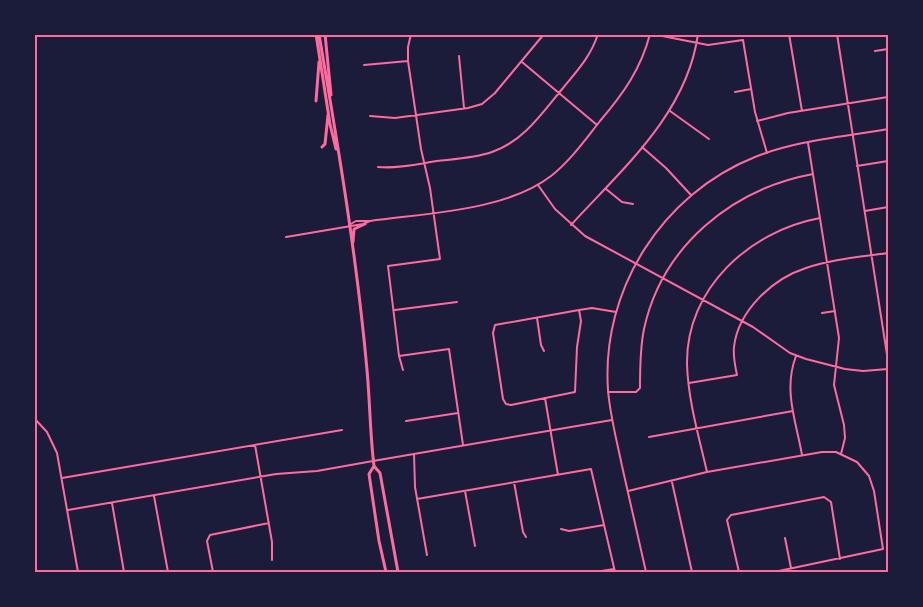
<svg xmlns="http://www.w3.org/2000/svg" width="923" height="607" viewBox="0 0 923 607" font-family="'DM Sans',sans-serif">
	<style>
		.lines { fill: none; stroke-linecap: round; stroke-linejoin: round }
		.minor { stroke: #ff6b9d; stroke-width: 2 }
		.tertiary { stroke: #ff6b9d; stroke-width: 2 }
		.secondary { stroke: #ff6b9d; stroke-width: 3 }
		.neatline { fill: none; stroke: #ff6b9d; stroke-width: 2 }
	</style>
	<rect width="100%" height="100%" fill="#1b1b3a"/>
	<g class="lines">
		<!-- minor -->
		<path class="minor" d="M652,34L708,45L743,40L755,112L767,153
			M789,34L802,111
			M837,34L888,361
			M875,51L888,49
			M459,56L464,108
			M522,62L597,125
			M364,65L408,61
			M735,92L751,89
			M670,111L709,139
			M370,116L395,118L468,108L482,104L495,93L544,34
			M757,121L788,113L888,97
			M808,143L839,338L834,385L844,425L845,438L841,454
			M642,147L666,168L691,195
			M857,166L888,161
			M378,167C397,169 418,164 437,161C455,159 475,158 492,152C524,141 542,113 563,88C577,71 591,56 598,34
			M538,185L555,209L585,236L753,327L790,353L806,359L845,369L863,371L888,369
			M606,189L622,202L633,204
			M865,211L888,207
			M349,225L356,221H370
			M571,225C622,169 687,114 698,34
			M286,237L363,224L370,221C426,213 506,211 551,176C570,161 585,140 600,121C623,94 641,69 650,34
			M395,310L457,302
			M579,310L581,321L577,347L575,392L511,405L506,404L503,399L493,333L495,325L579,310L592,308L616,312
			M822,313L835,311
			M537,318L541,345L544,351
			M399,356L449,349L463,445
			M796,356C783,390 796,421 802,455
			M403,370L399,356L388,266L440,259L430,188L421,149L408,61V47L411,34
			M689,383L737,375C735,366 733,357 734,347C738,311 772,279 806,268C832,259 861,257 888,253
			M608,392H636L640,388C640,368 640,348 644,329C662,246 732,189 813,174
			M545,398L558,475
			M34,418L47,432L57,453L78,572
			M406,421L458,413
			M649,437L793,411
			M255,445L272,542V560
			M414,454L415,487L427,555
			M707,472C699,437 688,400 687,364C686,288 750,231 820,218
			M888,472V475
			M62,478L342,430
			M514,482L523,532L526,537
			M672,482L692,572
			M465,491L475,546
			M628,491L707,472L822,452H836L857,462L869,476L874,491L883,549L774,572
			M154,496L168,572
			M417,499L591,469L615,572
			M112,503L124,572
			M68,510L276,474L317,471L373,461
			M561,529L569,531L604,525
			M785,538L791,568
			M213,572L207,541L210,535L269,523
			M595,572L614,569
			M739,572L727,520L731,515L824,497L831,502L840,559"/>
		<!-- tertiary -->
		<path class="tertiary" d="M373,461L612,420
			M646,572C638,537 630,502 622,466C617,441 610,416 608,390C601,290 662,194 755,157C797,140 844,137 888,129"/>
		<!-- secondary -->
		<path class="secondary" d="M316,34L330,124L336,149
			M319,34C338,146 357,258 367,370C370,402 370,434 374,466L380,473L398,572
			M325,34L331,95
			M316,101L319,62
			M322,147L325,144L328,115
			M353,242L354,229L365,224
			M374,466L369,474L379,541L386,572"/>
	</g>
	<!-- border -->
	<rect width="923" height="607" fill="none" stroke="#1b1b3a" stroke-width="72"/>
	<rect x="36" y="36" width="851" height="535" class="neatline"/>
</svg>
